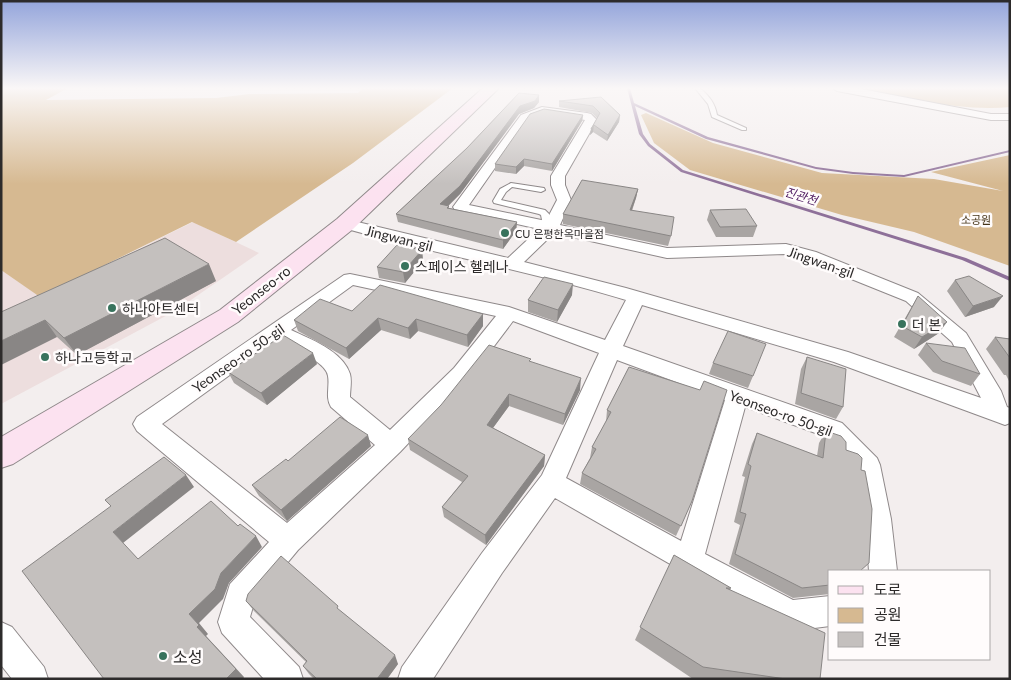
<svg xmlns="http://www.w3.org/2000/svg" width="1011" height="680" viewBox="0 0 1011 680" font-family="Lato,'Noto Sans KR',sans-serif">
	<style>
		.built { fill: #eddede }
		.green { fill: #d6b991 }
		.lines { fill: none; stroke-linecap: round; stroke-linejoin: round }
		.stream { fill: #8e7099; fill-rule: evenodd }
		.service-casing { stroke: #8f898a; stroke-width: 2 }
		.minor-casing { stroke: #8f898a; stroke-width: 2 }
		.secondary-casing { stroke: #8f898a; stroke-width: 2 }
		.service { fill: #fff; fill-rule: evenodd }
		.minor { fill: #fff; fill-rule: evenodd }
		.secondary { fill: #fce2f0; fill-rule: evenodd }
		.wall { fill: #a9a5a3 }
		.shaded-wall { fill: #898685 }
		.building { fill: #c4c0be; stroke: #898685 }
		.poi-dot { fill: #38735d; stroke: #fffcfc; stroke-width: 2 }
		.labels { text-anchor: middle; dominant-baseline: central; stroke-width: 5; stroke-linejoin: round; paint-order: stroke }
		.far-park-label { font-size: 11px; fill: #463418; stroke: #fffcfc }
		.far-poi-label { font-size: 11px; fill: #2d2b2b; stroke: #fffcfc; text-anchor: start }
		.far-water-label { font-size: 12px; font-style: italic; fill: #4b175e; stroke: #fffcfc }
		.street-label { font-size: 14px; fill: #2d2b2b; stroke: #fffcfc }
		.poi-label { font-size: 14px; fill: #2d2b2b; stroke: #fffcfc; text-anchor: start }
		.near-poi-label { font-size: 16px; fill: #2d2b2b; stroke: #fffcfc; text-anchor: start }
	</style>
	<rect width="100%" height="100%" fill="#f3eeee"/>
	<!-- built -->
	<path class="built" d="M193,222L259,253L175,311L1,404V270L41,297Z"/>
	<!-- green -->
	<path class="green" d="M1,88H68L46,100L216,98L249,94L358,93L363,88H453L353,163L236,242L192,222L40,297L1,270Z
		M857,88H1010V107C961,112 905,97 857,88Z
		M646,113L713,143L822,173L934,179L1003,191L931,172L1010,155V266L914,232L842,215L690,170L654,143L641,115Z"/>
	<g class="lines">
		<!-- stream -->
		<path class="stream" d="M627,88H630L634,103L708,137L816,167L853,172L904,175L1010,150V152L904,177L853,174L816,169L706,139L635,106L643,134L650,144L683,170L966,258L1010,277V281L962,260L681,172L648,146L639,134Z"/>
		<defs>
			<path id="service" d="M695,88H700C709,96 715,103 717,115L746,128V130H742L712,117L708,104Z
				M511,183L544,188L545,190L541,192L512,187L506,192L501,200L545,210L549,214V223L544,227H538L537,225L542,220L541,215L539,214L494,203L493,201L500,189Z"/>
			<path id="minor" d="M832,88H856L991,114H1010V120H991L837,91Z
				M542,107L587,113L591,114L597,120L565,176V185L571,200L560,225L667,248L786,244L816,252L918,293L966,333L1001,391L1007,407L1010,408V423L1005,425L997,422L834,362L642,305L623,346L842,423L877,458L880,465L891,519L897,571H869L865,519L856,469L826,437L745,407L705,554L793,600L830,596V626L791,631L780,627L555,498L502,573L433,679H398L402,667L482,553L542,475L599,353L513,321L470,378L400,452L298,550L254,603L250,617L299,667L303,679H264L222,633L218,622L230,584L269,542L137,431L133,424L137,417L344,275L350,274L509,307L605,340L626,300C532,271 434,254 340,227L337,224L340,221L345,219L508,258L539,229L455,210L453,207L521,115ZM543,113L585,120L551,176V185L557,200L546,221L469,205L529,119ZM554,233L667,258L785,254L804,260L906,301L952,342L981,398L848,352L626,288L524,262ZM353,285L496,316L454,368L390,430L350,397C350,390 352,381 350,374C343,351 310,339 291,330ZM278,340C289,346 327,362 328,376C330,387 325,397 331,407L375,445L287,523L162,424ZM617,360L725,400L681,541L566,478Z
				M1,622L12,627L44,667L48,679H12L1,665Z"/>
			<path id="secondary" d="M483,88H499L353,229L238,322L13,464L1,468V437L220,310L337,219Z"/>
		</defs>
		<!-- service casing -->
		<use href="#service" class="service-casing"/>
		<!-- minor casing -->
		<use href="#minor" class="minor-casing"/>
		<!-- secondary casing -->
		<use href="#secondary" class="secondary-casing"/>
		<!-- service -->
		<use href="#service" class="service"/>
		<!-- minor -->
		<use href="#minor" class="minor"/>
		<!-- secondary -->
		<use href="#secondary" class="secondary"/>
	</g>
	<!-- wall -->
	<path class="wall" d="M519,93L539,102L534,108L519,114L460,194L448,206H449V208L517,222L516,231L503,249L398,222L396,214L467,148Z
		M601,97L620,115L619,122L607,141L593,132L590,135L591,129L597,118L592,113L559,107V101Z
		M583,115L582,121L552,171L524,166L516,174L495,171V164Z
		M638,189L636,198L632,211L671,236L668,246L563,224V214Z
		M710,210L757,226L753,237H716L707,220Z
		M422,250L423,261L405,283L379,278L377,267Z
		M955,280L994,307L965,317L947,291Z
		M216,281L77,355L57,337L1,312Z
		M572,295L557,322L528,312V300Z
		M918,296L939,333L914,349L894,337L911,308Z
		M352,311L483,314V326L468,347L418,331L410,339L381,330L349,359L298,331L294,320Z
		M995,337L1010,339V383L1006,375H1004L986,349Z
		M926,343L980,374L971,386L933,372L918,355Z
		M807,357L843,407L836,419L795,404L801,369Z
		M531,362L580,390L563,425L509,406L493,428L545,455L544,466L486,545L444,517L442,507L462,482L410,450L408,439Z
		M713,363L753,376L748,388L709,374Z
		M317,364L267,405L234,383L228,372Z
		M629,367L692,501L676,536L580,484L582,473L590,458L592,447L606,422L607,410Z
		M826,431L830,594L793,598L729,564L740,525L734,522L745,477L742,476L752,444L757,433L817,456L819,443Z
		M371,446L287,521L259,496L252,485L288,461Z
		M674,555L731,588L730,589L820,679H693L635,640Z
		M246,601L341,611L398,664L387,679H314L309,674L303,666L306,662L254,611Z"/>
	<!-- shaded-wall -->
	<path class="shaded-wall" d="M539,95V102L534,108L519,114L460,194L441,213L440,204L520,106Z
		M583,115L582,121L552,171V164Z
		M620,115L619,122L607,141L608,135Z
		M594,125L593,132L590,135L591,129Z
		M524,159V166L516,174V167Z
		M638,189L636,198L628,220L630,210Z
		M517,222L516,231L503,249V240Z
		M422,250L423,261L405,283L403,272Z
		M209,264L216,281L77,355L64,338Z
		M573,284L572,295L557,322L558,310Z
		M1003,296L994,307L965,317L973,306Z
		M483,314V326L468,347L467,335Z
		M378,318L381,330L349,359L346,348Z
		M416,319L418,331L410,339L408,328Z
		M45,320L57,337L1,365V341Z
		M947,322L939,333L914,349L922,337Z
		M313,353L317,364L267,405L261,393Z
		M581,378L580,390L563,425L565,414Z
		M509,394V406L487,436V425Z
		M368,435L371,446L287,521L281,510Z
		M545,455L544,466L486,545L485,535Z
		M186,475L194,487L123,543L113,532Z
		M256,536L262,547L229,583L223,599L199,623L208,634L206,636L244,677L243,679H226L189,614L221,573Z
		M395,655L398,664L387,679H377Z"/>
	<!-- building -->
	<path class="building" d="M519,93L539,95L535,101L520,106L460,186L440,204L449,206L447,208L517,222L503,240L396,214L467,148Z
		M601,97L620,115L608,135L594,125L591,129L600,113L593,106L559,101Z
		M544,109L583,115L552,164L524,159L516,167L495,164L530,114Z
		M582,180L638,189L630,210L674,217L671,236L563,214Z
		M746,209L757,226L720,227L710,210Z
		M165,238L209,264L64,338L45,320L1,341V312Z
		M397,245L422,250L403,272L377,267Z
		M969,276L1003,296L973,306L955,280Z
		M544,277L573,284L558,310L528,300Z
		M380,285L483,314L467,335L416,319L408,328L378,318L346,348L294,320L320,299L352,311Z
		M918,296L947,322L922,337L902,326Z
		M728,331L766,344L753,376L713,363Z
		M283,335L313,353L261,393L228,372Z
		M995,337L1010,339V358Z
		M926,343L965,348L980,374L942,361Z
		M489,345L531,359L529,361L581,378L565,414L509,394L487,425L545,455L485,535L442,507L468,476L408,439L441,405Z
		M807,357L846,369L843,407L801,393Z
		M629,367L700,390L704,381L727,390L692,501L681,526L582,473L596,449L592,447L611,412L607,410Z
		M340,417L368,435L281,510L252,485L286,459L288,461Z
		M826,431L841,436L846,442V450L858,454L862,458L861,470L865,471L872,509L869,563L860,571H830V585L802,588L735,554L746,514L740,512L751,466L748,464L757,433L823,458Z
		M164,457L186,475L113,532L138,559L211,501L238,526L240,524L256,536L221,573L215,589L189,614L199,625L197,627L236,669L226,679H104L22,571L111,506L105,500Z
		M674,555L731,588H726L825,633L820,679H786L703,667L640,627Z
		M281,556L338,606L337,608L395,655L377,679H317L303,666L307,661L246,601L248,594Z"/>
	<!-- sky -->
	<linearGradient id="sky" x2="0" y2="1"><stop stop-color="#94a5db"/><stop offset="0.48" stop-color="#faf7f7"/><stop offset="1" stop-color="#faf7f7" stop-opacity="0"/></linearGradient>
	<rect width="1011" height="184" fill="url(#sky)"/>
	<!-- markers -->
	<g class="poi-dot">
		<circle cx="505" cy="233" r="5"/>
		<circle cx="405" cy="266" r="5"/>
		<circle cx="112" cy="308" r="5"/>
		<circle cx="902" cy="324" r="5"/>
		<circle cx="45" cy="357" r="5"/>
		<circle cx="163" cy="656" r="5"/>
	</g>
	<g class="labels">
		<!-- far-park labels -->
		<g class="far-park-label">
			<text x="976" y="219">소공원</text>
		</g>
		<!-- far-poi labels -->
		<g class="far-poi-label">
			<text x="515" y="233">CU 은평한옥마을점</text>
		</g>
		<!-- far-water labels -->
		<g class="far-water-label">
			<text transform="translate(801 196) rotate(17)">진관천</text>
		</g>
		<!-- street labels -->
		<g class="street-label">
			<text transform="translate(399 238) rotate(14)">Jingwan-gil</text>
			<text transform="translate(821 262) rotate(19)">Jingwan-gil</text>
			<text transform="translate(261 290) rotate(-38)">Yeonseo-ro</text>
			<text transform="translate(238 358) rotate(-35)">Yeonseo-ro 50-gil</text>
			<text transform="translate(781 413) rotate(20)">Yeonseo-ro 50-gil</text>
		</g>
		<!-- poi labels -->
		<g class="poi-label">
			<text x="415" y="266">스페이스 헬레나</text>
			<text x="122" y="308">하나아트센터</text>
			<text x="912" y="324">더 본</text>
			<text x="55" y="357">하나고등학교</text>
		</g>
		<!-- near-poi labels -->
		<g class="near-poi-label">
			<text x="173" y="656">소성</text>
		</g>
	</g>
	<!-- border -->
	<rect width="1011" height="680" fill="none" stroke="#2d2b2b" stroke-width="5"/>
	<!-- legend -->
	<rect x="828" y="570" width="162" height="90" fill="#fffcfc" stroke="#aba8a8"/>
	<rect x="838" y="586" width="25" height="8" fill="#fce2f0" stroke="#aba8a8"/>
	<text x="874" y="595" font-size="15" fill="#2d2b2b">도로</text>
	<rect x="838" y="608" width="25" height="15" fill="#d6b991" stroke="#aba8a8"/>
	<text x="874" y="620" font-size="15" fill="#2d2b2b">공원</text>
	<rect x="838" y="632" width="25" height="15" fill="#c4c0be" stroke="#aba8a8"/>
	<text x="874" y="645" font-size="15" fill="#2d2b2b">건물</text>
</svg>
